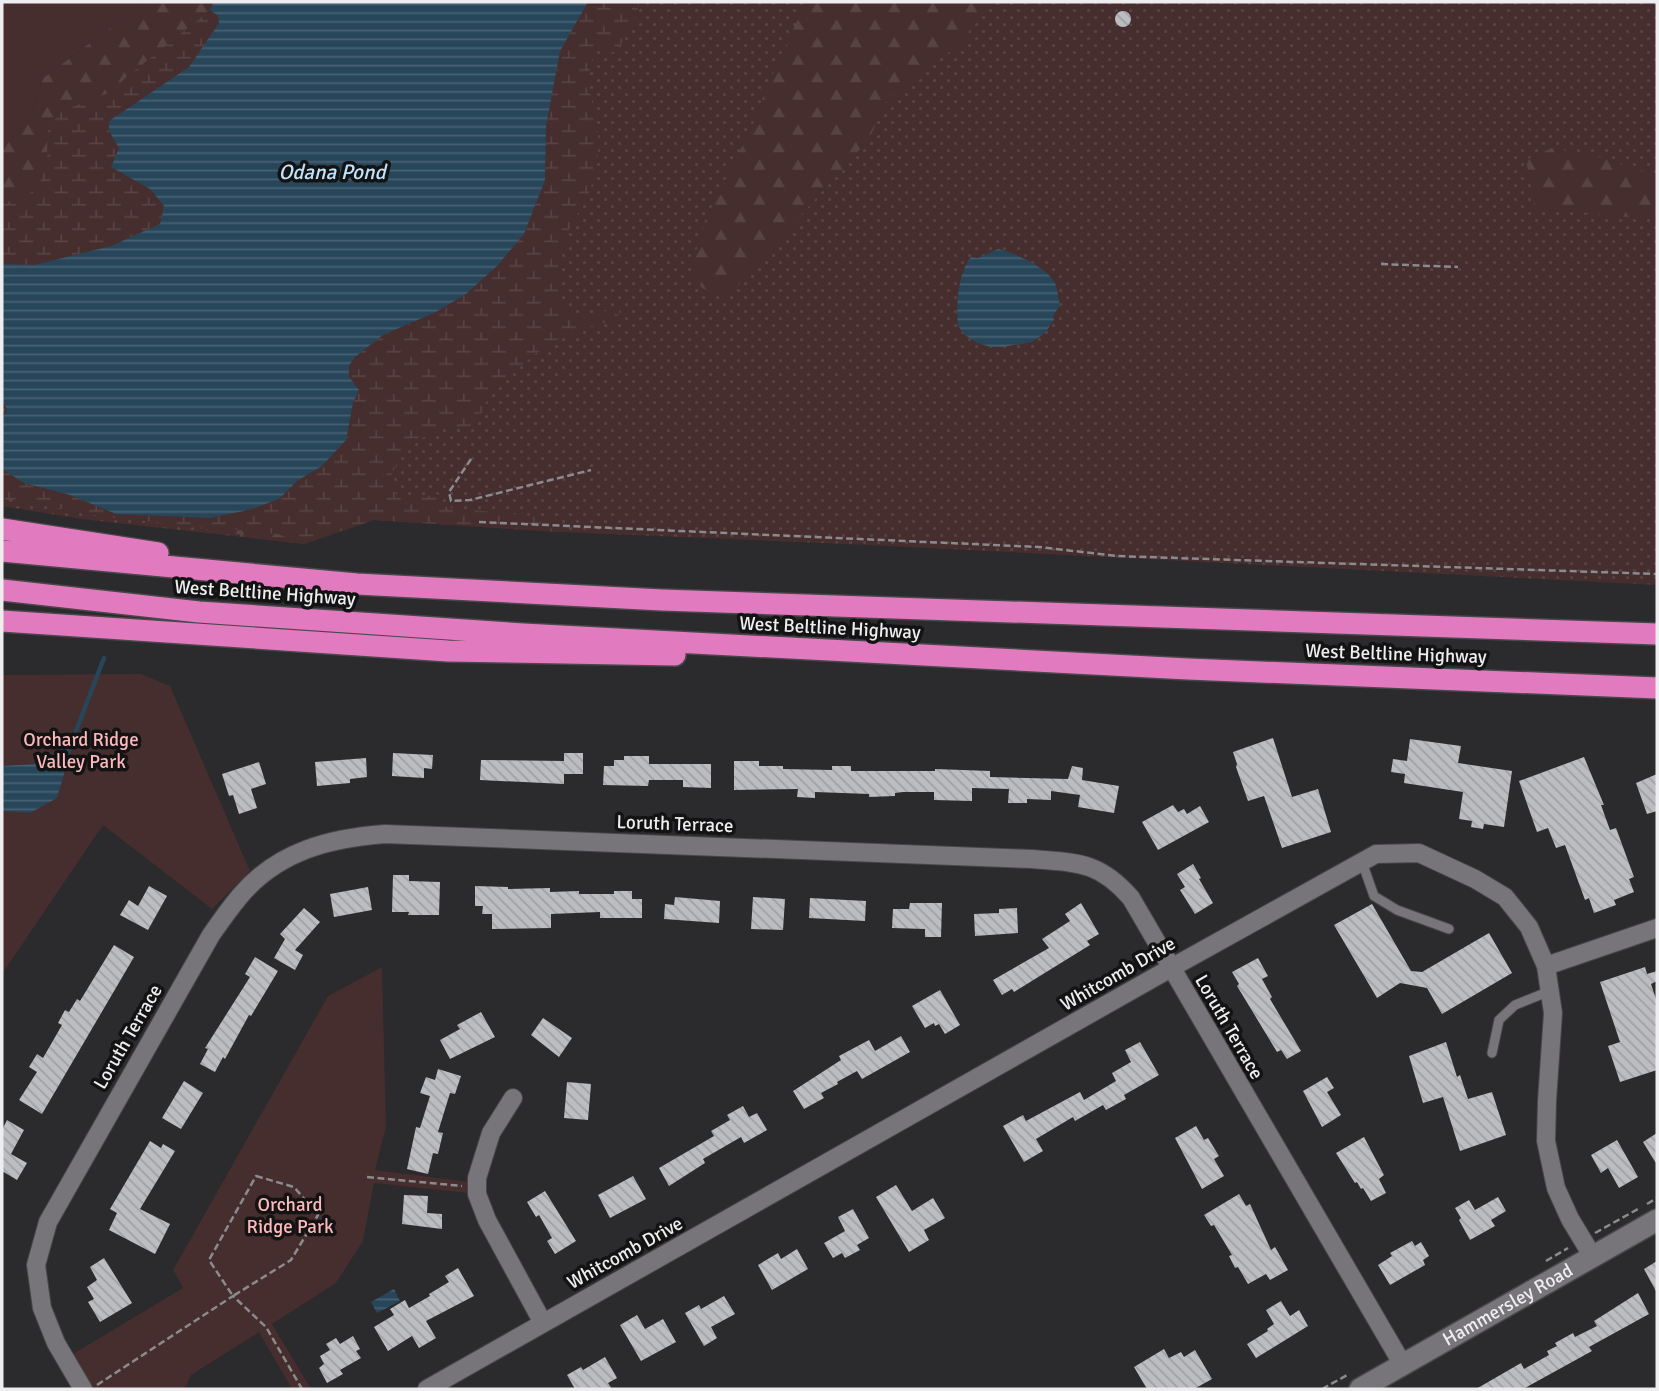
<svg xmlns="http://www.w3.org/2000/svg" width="1659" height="1391" viewBox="0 0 1659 1391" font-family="Signika,sans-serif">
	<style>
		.grass { fill: url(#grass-dots) }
		.forest { fill: url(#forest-firs) }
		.wetland { fill: url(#wetland-marsh) }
		.park { fill: #462d2e }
		.water { fill: url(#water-rules) }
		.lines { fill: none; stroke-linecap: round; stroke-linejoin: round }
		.stream { stroke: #27465a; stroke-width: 4.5 }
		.building { fill: url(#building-back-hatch) }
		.lane-casing { stroke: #484749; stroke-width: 11 }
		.street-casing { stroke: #484749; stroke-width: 20 }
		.secondary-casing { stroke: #484749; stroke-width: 24 }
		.highway-casing { stroke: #484749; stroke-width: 24 }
		.path { stroke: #8b8a8d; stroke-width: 2.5; stroke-dasharray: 7 3.5; stroke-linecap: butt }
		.lane { stroke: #777579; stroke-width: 9 }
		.street { stroke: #777579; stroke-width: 18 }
		.secondary { stroke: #777579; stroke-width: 21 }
		.highway { stroke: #e27ac0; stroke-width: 21 }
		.labels { text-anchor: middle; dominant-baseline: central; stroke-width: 7; stroke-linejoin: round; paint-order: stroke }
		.street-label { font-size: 19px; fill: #eeedef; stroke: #131314 }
		.park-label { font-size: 19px; fill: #fdb8bc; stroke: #131314 }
		.water-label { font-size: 21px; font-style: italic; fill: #c0e2fa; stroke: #131314 }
	</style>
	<defs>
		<pattern id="grass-dots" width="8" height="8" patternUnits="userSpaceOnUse" patternTransform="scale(1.75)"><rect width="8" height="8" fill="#462d2e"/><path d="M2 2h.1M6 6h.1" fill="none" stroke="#584242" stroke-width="1.8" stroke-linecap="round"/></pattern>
		<pattern id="forest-firs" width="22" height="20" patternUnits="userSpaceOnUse" patternTransform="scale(1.75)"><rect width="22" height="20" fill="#462d2e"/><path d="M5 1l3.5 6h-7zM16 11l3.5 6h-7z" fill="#584242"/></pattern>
		<pattern id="wetland-marsh" width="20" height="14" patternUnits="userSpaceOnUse" patternTransform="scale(1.75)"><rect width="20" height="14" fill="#462d2e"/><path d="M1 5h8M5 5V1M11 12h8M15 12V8" fill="none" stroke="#584242"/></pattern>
		<pattern id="water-rules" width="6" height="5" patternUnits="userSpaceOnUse" patternTransform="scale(1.75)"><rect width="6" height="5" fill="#27465a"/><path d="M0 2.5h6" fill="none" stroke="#476172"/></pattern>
		<pattern id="building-back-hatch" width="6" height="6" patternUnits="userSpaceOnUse" patternTransform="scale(1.75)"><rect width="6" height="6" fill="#bcbdc1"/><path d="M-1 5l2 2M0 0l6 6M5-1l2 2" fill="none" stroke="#9fa0a3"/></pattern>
	</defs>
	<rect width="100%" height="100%" fill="#2b2a2d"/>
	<!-- grass -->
	<path class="grass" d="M145,2H1657V585L869,545L559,532L374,520L304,544L81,519L2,506V146L29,122L43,78Z"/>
	<!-- forest -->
	<path class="forest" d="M145,2H211L212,5L210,10L106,94L62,111L48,127L47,164L37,190L2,204V146L29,122L43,78Z
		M804,2H999L975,17L964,43L922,69L886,102L869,139L736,288L723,297L702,288L691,270L704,223L753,124L769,81L785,51Z
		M1552,148L1596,156L1657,176V220L1535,208L1526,160Z
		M2,492L278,534L304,544L2,499Z"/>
	<!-- wetland -->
	<path class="wetland" d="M588,2H639C638,15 623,49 611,53L603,49H598C581,73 593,102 597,127C599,138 598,153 597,164C595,175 592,185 588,195C583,207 575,217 570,228C561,248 548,299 570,314C585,323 602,313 615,306L620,309L617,320C570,329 542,345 508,378C503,383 497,386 492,392C484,401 483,417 473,424C462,433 449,426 436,430C416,438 365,485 406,500L438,494L441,504L446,507L560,519L559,532L374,520L304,544L278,534L104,517L2,497V469L24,483L70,495L116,514L279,499L297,481L322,466L346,440L353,403L359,390L349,377V366L355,357L383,335L409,325L466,294L497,266L524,234L545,180L546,126L560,51Z
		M210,10L218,16L220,23L189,67L109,121V131L120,148L112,167L150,189L165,206L160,224L111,246L34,265L2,264V204L37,190L47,164L48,127L62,111L106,94Z"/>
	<!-- park -->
	<path class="park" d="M2,2H145L43,78L29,122L2,146Z
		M141,674L170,686L250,871L212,909L103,825L2,974V675Z
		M382,967L386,1127L375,1170L477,1183V1194L374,1183L363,1241L336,1283L272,1324L311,1389H292L259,1332L191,1375L186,1386L181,1389H93L73,1354L183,1288L173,1270L328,996Z"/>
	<!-- water -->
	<path class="water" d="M220,2H588L560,51L546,126L545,180L524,234L497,266L466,294L436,312L383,335L355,357L349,366V377L359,390L353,403L346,440L322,466L297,481L279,499L252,509L210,518L116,514L70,495L24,483L2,469V419L7,409L2,402V264L34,265L111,246L160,224L164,206L150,189L111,167L119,148L109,131V121L189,67L219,23L218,16L210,10L212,5Z
		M998,249C1013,252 1048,268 1055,283C1058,290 1058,298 1060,305L1053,316L1054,320L1045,333L1032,342L1002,347H991L977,343L965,335L958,326C956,306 958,273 971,257L978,258Z
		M74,740L57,798L30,813L2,811V766L35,764Z
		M394,1289L400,1301L377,1313L371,1302Z"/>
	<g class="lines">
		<!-- stream -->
		<path class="stream" d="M71,744L104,658"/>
	</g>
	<!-- building -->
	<path class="building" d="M1115 19a8 8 0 1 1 16 0a8 8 0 1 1-16 0Z
		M1273,738L1292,797L1318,789L1331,832L1282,848L1264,796L1248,801L1236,767L1237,764L1233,752Z
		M1410,739L1461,746L1458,763L1512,771L1504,827L1484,824L1483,829L1471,827L1472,821L1459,819L1463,792L1404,783L1405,774L1391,772L1393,759L1407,761Z
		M393,753L433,755L432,769L424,768V778L392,776Z
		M564,753H583V774H564V784L480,780L481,760L564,761Z
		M624,756H649V764H711V788L683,787V780H649L648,786L603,785L604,766H614V760H624Z
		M1584,757L1604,805H1601L1610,830L1616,828L1634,877L1629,879L1634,892L1614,900L1616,905L1594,913L1589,898L1585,900L1565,845L1556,848L1548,828L1537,832L1519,781Z
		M366,758L367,777L350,779V783L317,786L315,762Z
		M734,761H759V766H783V769L832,770V766H851V771H935V769L990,771V777L1068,779L1072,766L1083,768L1082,780L1119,786L1114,813L1078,807L1080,795L1051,791V800L1027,799V803H1008L1009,789L972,788V801L934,800V792H903L895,793V796L869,797V794L815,792V798L797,797L798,789L734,790Z
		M259,762L266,784L251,789L257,808L239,814L233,795L229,796L222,774Z
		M1657,774V811L1647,814L1636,783Z
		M1173,805L1178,812L1184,809L1187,814L1200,806L1209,822L1158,850L1142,822Z
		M1193,864L1201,878L1199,879L1213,903L1195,914L1180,890L1185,887L1177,874Z
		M393,875H409V881L440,882L439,915H408L409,912H392Z
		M149,886L167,896L148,930L120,915L129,900L138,906Z
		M475,886L508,887V889L550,888V892L579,891V894H614V891H632V899H642V918H600V912L551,914V928L492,929V914H482L483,906H475Z
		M368,887L372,910L334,917L330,894Z
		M675,897L720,901L719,923L664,919L665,904L674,905Z
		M753,897L785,899L783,930L751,929Z
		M810,898L866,901L865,921L809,918Z
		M910,903H942L941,937H925V929L892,928L893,909H909Z
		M1081,903L1099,934L1087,941L1090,945L1014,992L1012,989L1002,995L993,980L1049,948L1042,939L1070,921L1065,914Z
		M1372,904L1411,971L1422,972L1489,933L1512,973L1442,1014L1427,988L1400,983L1377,998L1334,925Z
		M304,908L320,922L295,950L303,955L295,970L274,958L285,939L280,934Z
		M1017,908L1018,933L975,936L974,914L999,913V909Z
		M114,945L134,957L42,1114L19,1100L37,1072L29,1067L37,1054L43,1058L62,1025L58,1023L65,1010L69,1012L77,999L80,1001Z
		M255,957L278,971L251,1016L249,1015L225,1059L223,1057L215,1072L200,1064L208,1049L205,1048L250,977L245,974Z
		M1258,958L1268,976L1262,979L1272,997L1270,999L1301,1051L1287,1059L1281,1050L1277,1052L1237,986L1239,984L1232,972Z
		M1645,967L1647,974L1657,971V981L1651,984L1657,1002V1070L1620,1082L1608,1046L1620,1042L1600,982Z
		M940,990L960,1025L945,1034L939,1024L935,1026L934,1023L925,1028L912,1006Z
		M481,1012L495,1037L450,1059L440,1040L460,1029L457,1025Z
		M543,1018L572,1038L559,1057L531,1035Z
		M901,1036L910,1052L862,1079L857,1071L837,1082L838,1084L821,1093L824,1098L804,1109L793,1091L841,1060L839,1056L869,1040L875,1051Z
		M1140,1042L1159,1075L1124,1095L1126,1099L1106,1110L1103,1105L1075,1121L1073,1117L1036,1139L1043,1151L1024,1162L1003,1126L1023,1115L1026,1121L1080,1092L1084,1100L1116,1081L1112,1073L1131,1062L1125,1050Z
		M1446,1042L1457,1077L1460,1075L1468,1099L1492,1092L1506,1135L1460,1151L1443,1097L1423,1103L1409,1056Z
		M438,1069L461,1076L455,1094L450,1093L438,1132L443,1133L438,1154L433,1153L428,1174L407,1169L416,1127L420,1128L430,1096L420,1093L426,1077L435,1080Z
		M1327,1077L1334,1088L1327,1092L1341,1115L1322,1127L1303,1091Z
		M184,1081L203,1093L181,1129L162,1118Z
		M567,1082L591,1084L588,1120L564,1118Z
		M743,1106L749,1117L757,1113L767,1130L744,1143L741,1137L703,1159L705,1163L669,1186L659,1168L714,1136L711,1131L730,1120L727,1115Z
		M7,1120L24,1130L11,1154L27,1163L17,1180L2,1171V1130Z
		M1196,1126L1204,1140L1208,1138L1219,1156L1214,1159L1224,1176L1202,1189L1175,1138Z
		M1657,1133V1165L1643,1142Z
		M1364,1137L1384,1175L1379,1179L1386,1193L1371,1201L1363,1188L1361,1189L1357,1182L1355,1183L1336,1153Z
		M1617,1140L1638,1177L1619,1188L1608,1168L1601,1173L1591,1155Z
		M150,1141L161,1148L163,1144L175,1151L140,1209L170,1224L155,1254L109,1230L117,1213L110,1209Z
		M633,1176L646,1199L610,1218L598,1195Z
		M896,1185L912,1211L933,1198L945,1218L924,1230L929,1240L909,1252L876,1197Z
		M545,1191L576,1241L555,1254L547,1241L552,1238L539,1215L536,1217L527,1202Z
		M1239,1194L1246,1206L1250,1204L1271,1250L1275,1247L1288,1270L1270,1280L1266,1274L1248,1284L1238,1267L1235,1268L1229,1256L1232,1255L1214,1225L1211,1226L1204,1215Z
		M404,1195L428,1196L427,1213L442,1214V1229L402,1224Z
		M1498,1197L1506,1211L1491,1220L1495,1226L1470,1240L1459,1220L1461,1218L1455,1208L1469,1200L1475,1210Z
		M853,1209L869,1238L857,1245L860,1250L845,1258L842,1253L833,1258L824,1243L845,1231L838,1217Z
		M1412,1241L1415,1246L1421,1242L1429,1256L1423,1260L1425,1265L1390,1285L1378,1265L1392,1256L1390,1253Z
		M797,1249L808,1269L772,1290L758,1265L778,1253L781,1259Z
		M104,1258L132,1303L100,1322L88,1302L94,1299L87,1287L97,1280L90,1267Z
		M1657,1261V1293L1644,1269Z
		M458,1268L474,1296L426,1321L436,1338L419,1348L412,1336L388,1351L374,1327L394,1315L390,1309L405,1300L409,1308L430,1296L429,1294L449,1282L445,1276Z
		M1638,1293L1649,1314L1589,1347L1592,1351L1523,1389H1476L1521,1363L1524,1369L1549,1355L1547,1351L1557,1346L1555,1343L1573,1333L1575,1337L1597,1326L1594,1321Z
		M724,1296L735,1314L711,1327L717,1338L704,1346L685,1313L699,1305L701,1309Z
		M1281,1301L1290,1316L1299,1310L1308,1326L1256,1358L1247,1344L1268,1331L1267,1329L1274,1324L1266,1310Z
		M637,1315L645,1329L663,1319L676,1342L641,1361L620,1325Z
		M353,1336L360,1349L356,1351L361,1358L340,1370L343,1374L327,1383L319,1368L324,1364L320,1356L330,1350L326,1344L336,1338L340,1344Z
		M1164,1349L1169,1358L1181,1352L1184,1357L1195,1350L1212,1379L1194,1389H1147L1134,1367Z
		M605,1357L617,1378L608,1383L612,1389H575L567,1375L581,1367L583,1370Z"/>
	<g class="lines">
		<defs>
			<path id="lane" d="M1362,862L1374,896L1397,910L1449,929
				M1492,1053L1499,1020L1515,1005L1550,991"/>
			<path id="street" d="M1546,966L1657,928
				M513,1098L491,1133L477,1178V1194L487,1220L543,1323
				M83,1389L56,1343L42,1308L36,1265L48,1222L211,935C220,922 230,908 240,896C278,851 330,838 385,834L1032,859C1077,863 1099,861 1131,898L1403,1365
				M427,1389L1171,968L1376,854L1419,853L1475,879L1505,897L1529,927L1546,966L1553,1013L1547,1101L1546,1141L1556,1188L1570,1219L1593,1257"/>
			<g id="secondary">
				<path id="s1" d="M1360,1389L1657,1220"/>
			</g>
			<path id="highway" d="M2,529L158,553
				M2,551L357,584L662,600L1657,634
				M2,590L199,612L523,634L1188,669L1657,688
				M2,621L448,651L675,655"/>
		</defs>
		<!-- lane casing -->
		<use href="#lane" class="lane-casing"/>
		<!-- street casing -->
		<use href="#street" class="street-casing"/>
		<!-- secondary casing -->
		<use href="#secondary" class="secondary-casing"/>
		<!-- highway casing -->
		<use href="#highway" class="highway-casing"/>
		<!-- path -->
		<path class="path" d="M1381,264L1458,267
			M471,459L449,492L451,501L470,500L591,470
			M479,522L1039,547L1117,556L1657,574
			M256,1176L294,1187L318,1215L291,1260L233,1296L209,1260Z
			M367,1177L462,1186
			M1647,1204L1657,1198
			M1595,1233L1638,1209
			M1546,1261L1568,1248
			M97,1385L233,1296L266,1327L302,1389
			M1322,1389L1349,1374"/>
		<!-- lane -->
		<use href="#lane" class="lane"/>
		<!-- street -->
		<use href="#street" class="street"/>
		<!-- secondary -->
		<use href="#secondary" class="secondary"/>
		<!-- highway -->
		<use href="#highway" class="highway"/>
	</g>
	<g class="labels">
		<!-- street labels -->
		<g class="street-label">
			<text transform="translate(265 593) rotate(4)">West Beltline Highway</text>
			<text transform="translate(830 628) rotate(3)">West Beltline Highway</text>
			<text transform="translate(1396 654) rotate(2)">West Beltline Highway</text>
			<text transform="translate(675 824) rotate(2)">Loruth Terrace</text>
			<text transform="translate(1118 974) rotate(-30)">Whitcomb Drive</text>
			<text transform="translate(1229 1027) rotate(60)">Loruth Terrace</text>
			<text transform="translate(128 1037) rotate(-60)">Loruth Terrace</text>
			<text transform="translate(625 1253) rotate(-29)">Whitcomb Drive</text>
			<text stroke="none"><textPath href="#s1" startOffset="170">Hammersley Road</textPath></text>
		</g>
		<!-- park labels -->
		<g class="park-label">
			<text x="81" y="740">Orchard Ridge<tspan x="81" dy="22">Valley Park</tspan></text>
			<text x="290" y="1205">Orchard<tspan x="290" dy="22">Ridge Park</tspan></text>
		</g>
		<!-- water labels -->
		<g class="water-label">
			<text x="332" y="172">Odana Pond</text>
		</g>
	</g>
	<!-- border -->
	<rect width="1659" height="1391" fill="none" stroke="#eeedef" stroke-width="7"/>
</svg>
